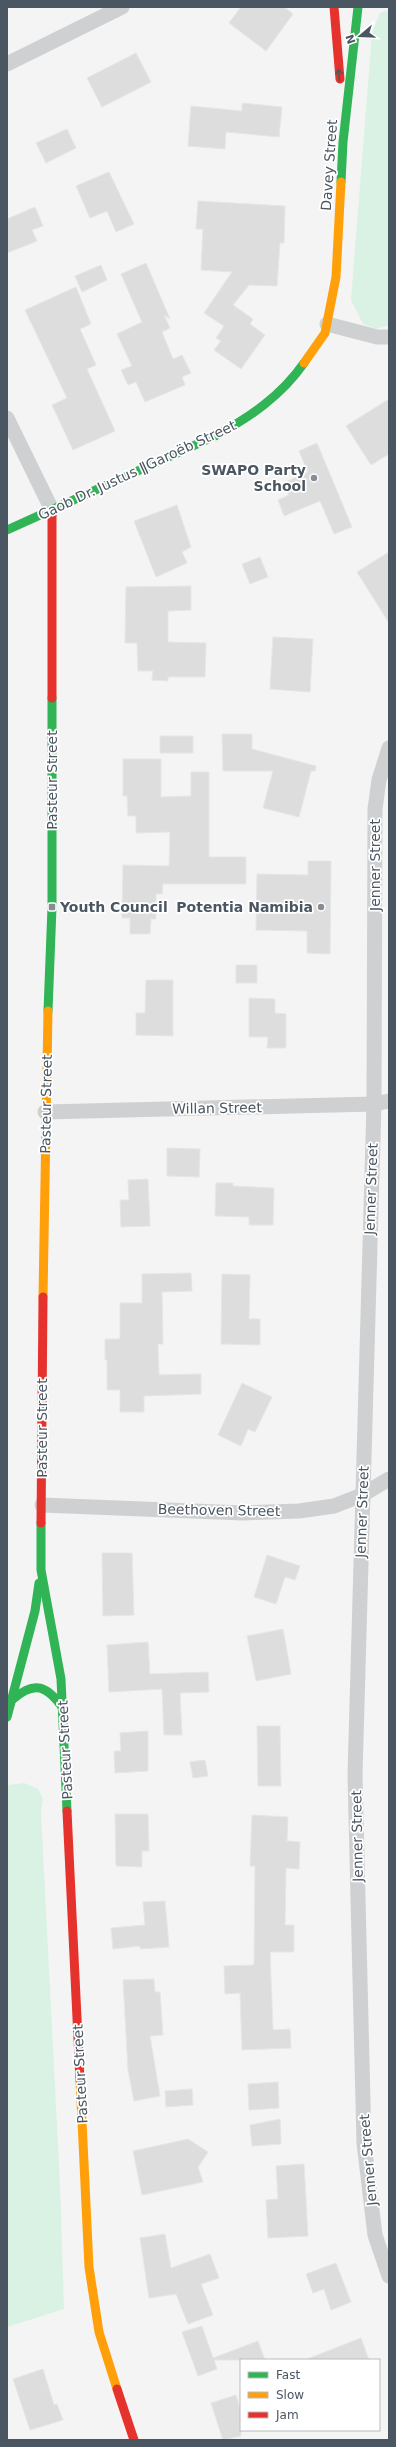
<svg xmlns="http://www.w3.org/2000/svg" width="396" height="2447" font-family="'DejaVu Sans',sans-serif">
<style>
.green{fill:#d9f2e3}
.building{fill:#ddddde;stroke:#e5e6e7}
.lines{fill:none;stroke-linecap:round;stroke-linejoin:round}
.street{stroke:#ced0d2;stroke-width:15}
.fast{stroke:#30b455;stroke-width:9}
.slow{stroke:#ff9f0a;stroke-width:9}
.jam{stroke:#e5322d;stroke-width:9}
.oneway{stroke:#495b60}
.poi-dot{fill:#868d94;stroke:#fff;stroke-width:1.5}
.labels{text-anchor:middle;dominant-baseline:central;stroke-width:3.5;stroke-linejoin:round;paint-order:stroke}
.street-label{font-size:14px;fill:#4a5661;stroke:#fff}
.poi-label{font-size:14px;font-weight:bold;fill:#4a5661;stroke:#fff;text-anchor:end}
</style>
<rect width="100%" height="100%" fill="#f4f4f4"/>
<g class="green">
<polygon points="389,10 389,325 376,329 363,324 351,300 372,33 380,13"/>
<polygon points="24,1783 38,1789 43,1799 41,1813 60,2185 64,2309 7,2327 7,1785"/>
</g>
<g class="building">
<polygon points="241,7 284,7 293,14 266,51 229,23"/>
<polygon points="136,53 151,82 102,107 87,78"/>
<polygon points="242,103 282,107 279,137 226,132 225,149 188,146 191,106 242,111"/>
<polygon points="67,129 76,148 46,163 36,143"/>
<polygon points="109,172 134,224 116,232 107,211 90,218 76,186"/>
<polygon points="198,201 285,206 284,243 280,243 277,286 249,285 233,305 253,319 250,324 265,335 241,369 214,350 221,341 216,338 224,326 204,313 232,272 201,270 203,229 196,229"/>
<polygon points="35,207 43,226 32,230 37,241 7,253 7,219"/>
<polygon points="146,263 170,319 164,315 170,328 162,332 173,359 182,355 191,373 182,377 185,385 145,402 136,382 128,385 121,370 132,366 117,334 142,322 121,274"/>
<polygon points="101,265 107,280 82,292 75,276"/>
<polygon points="76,287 91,324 80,329 96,365 87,369 115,431 73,450 52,405 67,398 25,310"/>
<polygon points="389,399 389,454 371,465 346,426"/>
<polygon points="317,443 352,527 334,534 320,501 284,516 278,500 289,495 283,483 308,472 299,451"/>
<polygon points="177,505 191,547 182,552 187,563 156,577 134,521"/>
<polygon points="389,552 389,623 357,572"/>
<polygon points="260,557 268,577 250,584 242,564"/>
<polygon points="191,586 191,610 168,611 168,642 206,643 205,677 168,677 168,681 152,680 153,671 138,671 137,643 125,643 126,587"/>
<polygon points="273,637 313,639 310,692 270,689"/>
<polygon points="222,734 252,734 252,749 316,766 315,771 311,771 299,817 263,808 273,771 223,771"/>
<rect x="160" y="736" width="33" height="17"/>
<polygon points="123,759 161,759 161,797 191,796 191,772 209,772 209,857 246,857 246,884 163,884 162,894 156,894 156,919 151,919 150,934 130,934 130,918 122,918 123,865 169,866 170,832 136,833 136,816 128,816 127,796 123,796"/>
<polygon points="308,861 331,861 330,954 307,953 307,931 256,930 257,874 308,875"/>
<rect x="236" y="965" width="21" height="18"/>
<polygon points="146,980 173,980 173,1036 136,1035 136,1013 145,1013"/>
<polygon points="249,998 275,999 275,1013 286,1014 286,1048 267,1048 268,1037 249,1037"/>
<polygon points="167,1148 200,1149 199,1177 167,1176"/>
<polygon points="148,1179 150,1226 121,1227 120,1200 129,1200 128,1180"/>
<polygon points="216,1183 233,1183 233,1186 274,1188 273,1225 249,1225 249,1217 215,1216"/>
<polygon points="191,1273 192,1291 162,1292 163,1344 158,1344 159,1375 201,1374 201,1394 144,1396 144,1412 120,1412 120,1390 107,1390 107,1360 105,1360 105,1339 120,1339 120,1303 142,1303 142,1274"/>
<polygon points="222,1274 250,1275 249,1319 260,1319 260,1345 221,1344"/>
<polygon points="242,1383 272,1397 255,1432 248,1429 241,1446 218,1435"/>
<polygon points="102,1553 132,1553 134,1615 103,1616"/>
<polygon points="267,1555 300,1566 295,1580 285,1577 276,1604 254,1597"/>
<polygon points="283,1629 291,1674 256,1681 247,1636"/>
<polygon points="148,1642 150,1674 208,1672 209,1692 180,1693 182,1735 164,1735 162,1689 109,1692 107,1645"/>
<polygon points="257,1726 280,1726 281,1786 258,1786"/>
<polygon points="148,1731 148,1771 115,1773 114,1751 121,1751 120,1733"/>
<polygon points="205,1760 208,1776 193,1778 190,1762"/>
<polygon points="115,1814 148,1814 149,1851 142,1851 142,1867 116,1866"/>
<polygon points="252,1815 288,1817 287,1841 300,1842 299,1869 286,1868 285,1925 294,1925 294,1952 270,1952 273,2030 290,2029 291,2048 242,2050 240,1993 225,1994 224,1966 254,1965 255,1866 250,1866"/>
<polygon points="165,1901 169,1947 140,1949 140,1946 113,1949 111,1928 145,1925 143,1902"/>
<polygon points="154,1979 155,1992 160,1992 163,2035 150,2036 160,2096 134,2101 128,2070 123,1980"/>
<polygon points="278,2082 279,2108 249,2110 248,2084"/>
<polygon points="192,2089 193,2105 166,2107 165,2091"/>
<polygon points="280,2119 281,2144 252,2146 250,2125"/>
<polygon points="188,2139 208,2152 198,2167 203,2182 142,2195 133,2151"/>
<polygon points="304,2164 308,2236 268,2238 266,2200 278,2199 276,2166"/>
<polygon points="165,2234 171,2268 210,2254 219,2278 201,2284 213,2315 188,2324 176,2294 149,2298 140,2238"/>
<polygon points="336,2263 351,2302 331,2310 324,2289 313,2293 306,2274"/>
<polygon points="202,2326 213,2358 258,2341 265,2360 214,2360 217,2369 198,2376 182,2332"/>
<polygon points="361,2338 369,2360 308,2360 307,2359"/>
<polygon points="43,2369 54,2405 57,2404 63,2420 30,2430 13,2379"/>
<polygon points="236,2395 241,2412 241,2436 223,2440 211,2403"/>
</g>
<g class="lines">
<g class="street">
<polyline points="7,64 122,7"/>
<polyline points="327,324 377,337 389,337"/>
<polyline points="7,418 52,510"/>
<polyline points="389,748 379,780 375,809 374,1104 355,1775 364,2143 375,2235 389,2276"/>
<polyline points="45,1112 374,1104 389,1101"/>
<polyline points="42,1505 243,1513 299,1511 334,1506 362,1495 389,1479"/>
</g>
<g class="fast">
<polyline points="341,182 343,142 358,7"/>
<path d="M7,530L215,436C250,417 281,396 304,363"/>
<polyline points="48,1011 52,907 52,698"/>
<polyline points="41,1523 41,1570 61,1679 67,1811"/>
<path d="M13,1699C35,1680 47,1686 63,1708"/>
<polyline points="7,1717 35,1611 39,1583"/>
</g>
<g class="slow">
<polyline points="304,363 325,333 336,277 341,182"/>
<polyline points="43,1297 48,1011"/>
<polyline points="80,2080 89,2267 99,2332 117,2389"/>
</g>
<g class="jam">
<polyline points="334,7 340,79"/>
<polyline points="52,510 52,698"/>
<polyline points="41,1523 43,1297"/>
<polyline points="67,1811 80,2080"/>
<polyline points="117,2389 134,2440"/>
</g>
</g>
<defs><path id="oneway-shaft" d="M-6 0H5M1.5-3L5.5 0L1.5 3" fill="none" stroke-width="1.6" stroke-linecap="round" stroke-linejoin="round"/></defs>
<use class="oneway" href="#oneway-shaft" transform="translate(339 75) rotate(-93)"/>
<g class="poi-dot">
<circle cx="314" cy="478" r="4"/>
<rect x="48" y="903" width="8" height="8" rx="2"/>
<circle cx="321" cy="907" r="4"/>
</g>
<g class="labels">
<g class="street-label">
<text transform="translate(329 165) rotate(-86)">Davey Street</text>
<text transform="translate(137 470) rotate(-25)">Gaob Dr. Justus ǁGaroëb Street</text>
<text transform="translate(52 780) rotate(-90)">Pasteur Street</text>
<text transform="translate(375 865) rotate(-90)">Jenner Street</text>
<text transform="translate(46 1104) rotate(-89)">Pasteur Street</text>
<text transform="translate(217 1108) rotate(-1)">Willan Street</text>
<text transform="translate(371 1189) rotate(-88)">Jenner Street</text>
<text transform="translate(42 1428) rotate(-90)">Pasteur Street</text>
<text transform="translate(219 1510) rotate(1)">Beethoven Street</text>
<text transform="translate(362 1512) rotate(-88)">Jenner Street</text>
<text transform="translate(65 1750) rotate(-93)">Pasteur Street</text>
<text transform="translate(357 1836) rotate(-91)">Jenner Street</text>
<text transform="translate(80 2074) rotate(-93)">Pasteur Street</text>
<text transform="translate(368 2160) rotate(-95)">Jenner Street</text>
</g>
<g class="poi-label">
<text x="306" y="470">SWAPO Party<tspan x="306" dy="16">School</tspan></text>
<text x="60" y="907" text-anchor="start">Youth Council</text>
<text x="313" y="907">Potentia Namibia</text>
</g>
</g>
<rect width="396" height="2447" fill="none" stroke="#4a5661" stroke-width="16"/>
<rect x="240" y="2359" width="140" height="72" fill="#ffffff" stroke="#b7bbc0"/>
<rect x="248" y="2372" width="20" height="6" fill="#30b455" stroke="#b7bbc0"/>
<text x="276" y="2379" font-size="12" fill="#4a5661">Fast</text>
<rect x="248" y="2392" width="20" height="6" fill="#ff9f0a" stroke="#b7bbc0"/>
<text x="276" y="2399" font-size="12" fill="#4a5661">Slow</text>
<rect x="248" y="2412" width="20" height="6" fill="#e5322d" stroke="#b7bbc0"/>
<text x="276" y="2419" font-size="12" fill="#4a5661">Jam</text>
<g transform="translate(360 36) rotate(251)" stroke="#ffffff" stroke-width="3" paint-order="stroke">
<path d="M0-3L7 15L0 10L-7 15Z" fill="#4a5661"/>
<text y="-6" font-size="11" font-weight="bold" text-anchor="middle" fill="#4a5661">N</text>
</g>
</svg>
